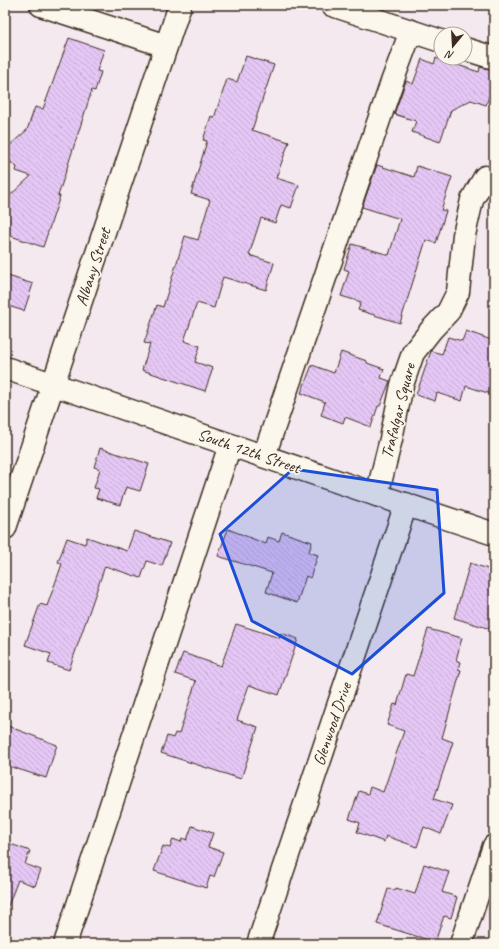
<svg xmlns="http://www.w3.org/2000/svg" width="499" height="949" font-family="Caveat,sans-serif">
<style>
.building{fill:url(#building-back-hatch);stroke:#3b2a1e}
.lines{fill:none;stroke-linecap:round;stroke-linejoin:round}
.minor-casing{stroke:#3b2a1e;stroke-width:25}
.minor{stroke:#fbf7ec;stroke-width:22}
.marked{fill:#1d4ed8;fill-opacity:0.2;stroke:#1d4ed8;stroke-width:3;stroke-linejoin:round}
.labels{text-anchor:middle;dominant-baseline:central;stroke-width:3.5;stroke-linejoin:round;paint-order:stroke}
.street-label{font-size:17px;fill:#3b2a1e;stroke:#fbf7ec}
</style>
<defs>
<pattern id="building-back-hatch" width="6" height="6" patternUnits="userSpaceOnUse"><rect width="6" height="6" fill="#e5c7f5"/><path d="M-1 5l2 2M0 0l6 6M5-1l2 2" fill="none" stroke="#c5abd2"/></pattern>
</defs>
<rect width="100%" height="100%" fill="#f4e9ef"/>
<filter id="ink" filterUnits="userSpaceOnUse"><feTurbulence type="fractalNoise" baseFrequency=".025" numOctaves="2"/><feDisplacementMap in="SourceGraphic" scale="8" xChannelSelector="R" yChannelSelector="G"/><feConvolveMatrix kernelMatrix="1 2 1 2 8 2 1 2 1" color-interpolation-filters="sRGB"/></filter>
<g filter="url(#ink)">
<g class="building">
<polygon points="69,38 104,50 97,71 101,72 95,91 92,90 58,196 60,196 43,247 5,234 5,200 31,176 16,171 17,167 11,163 8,154 10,145 27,130 35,107 43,109"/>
<polygon points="246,56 274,65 252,130 289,142 276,178 299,185 291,208 281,205 275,223 261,218 249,255 274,263 266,290 223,277 214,308 197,303 184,341 200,346 195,362 213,368 205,391 142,370 150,344 144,343 157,305 163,307 185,236 198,240 210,200 191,194 207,141 203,140 211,116 214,118 227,79 237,82"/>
<polygon points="436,58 479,72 480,67 494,70 494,82 486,105 471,100 451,110 440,142 412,132 416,121 394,114 406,81 413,84 422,59 434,64"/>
<polygon points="377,165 414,177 417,166 452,177 441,210 446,211 436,243 426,240 400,323 358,310 361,302 341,296 349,271 344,269 352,244 389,255 400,219 362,207"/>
<polygon points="5,275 33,284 24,311 5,305"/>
<polygon points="466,331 494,341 494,395 466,386 462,401 437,393 435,401 416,395 431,351 442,354 448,337 462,341"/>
<polygon points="341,352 367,361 367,363 384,369 381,378 390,381 380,406 378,406 371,427 345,417 343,423 321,415 325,402 301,393 312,365 334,373"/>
<polygon points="100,448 149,464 140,491 126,487 120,505 96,498 99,489 94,488 100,469 94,467"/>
<polygon points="228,529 266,544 268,537 279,541 282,532 312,542 309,552 318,555 310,578 306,576 297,603 266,592 272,573 218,556"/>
<polygon points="134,531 170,543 162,566 147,561 141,578 105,566 69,670 48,663 51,654 25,645 40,604 47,606 62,564 58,562 67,538 85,544 87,537 127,551"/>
<polygon points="470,563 494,571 494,630 454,618"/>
<polygon points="236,624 280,638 281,633 298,639 279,695 249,685 237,720 258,727 241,779 161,753 167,736 173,738 175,733 179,734 196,681 175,674 183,653 221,666"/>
<polygon points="428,629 462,638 456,660 460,662 458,669 461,670 442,738 453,742 434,799 452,805 441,834 424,827 417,847 386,836 384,842 357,832 360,823 349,819 359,791 368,794 370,787 383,792 404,731 387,725 394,704 397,705 406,674 413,676"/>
<polygon points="5,725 57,745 46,778 5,765"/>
<polygon points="192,826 213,833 208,847 223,852 214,877 210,876 206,888 154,871 163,846 170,848 173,839 181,842 182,838 187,840"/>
<polygon points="5,842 30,851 25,864 41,870 35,886 18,880 6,911 5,911"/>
<polygon points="424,864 449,872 442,892 457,897 451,918 444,916 435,942 377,924 388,889 395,890 396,888 415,894"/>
</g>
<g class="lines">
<defs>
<g id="minor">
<polyline points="41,5 166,46"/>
<polyline points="332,5 441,41"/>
<polyline points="465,49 494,58"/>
<polyline points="5,368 377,495 494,534"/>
<polyline points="264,456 392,82 411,31"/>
<polyline points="377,495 391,439 402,385 413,353 431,330 448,312 458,292 464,235 472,200 485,177"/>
<polyline points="5,528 180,5"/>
<polyline points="65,944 230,445"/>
<polyline points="258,944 406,504"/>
<polyline points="461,944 494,846"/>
</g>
</defs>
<use href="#minor" class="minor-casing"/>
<use href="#minor" class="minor"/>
</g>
</g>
<path class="marked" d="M293,469L437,490L444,593L352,674L252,621L220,534Z"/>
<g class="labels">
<g class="street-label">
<text transform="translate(93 267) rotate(-72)">Albany Street</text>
<text transform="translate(398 411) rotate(-76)">Trafalgar Square</text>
<text transform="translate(249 451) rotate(19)">South 12th Street</text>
<text transform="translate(332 724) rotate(-71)">Glenwood Drive</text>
</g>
</g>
<rect width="499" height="949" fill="none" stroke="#fbf7ec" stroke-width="20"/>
<rect x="10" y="10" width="479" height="929" fill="none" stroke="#3b2a1e" stroke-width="1.5" filter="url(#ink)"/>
<g transform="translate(453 46) rotate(198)"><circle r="19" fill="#fbf7ec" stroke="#aea59a"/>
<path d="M0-3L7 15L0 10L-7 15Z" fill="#3b2a1e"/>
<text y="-6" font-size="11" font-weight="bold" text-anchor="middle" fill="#3b2a1e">N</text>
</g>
</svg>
